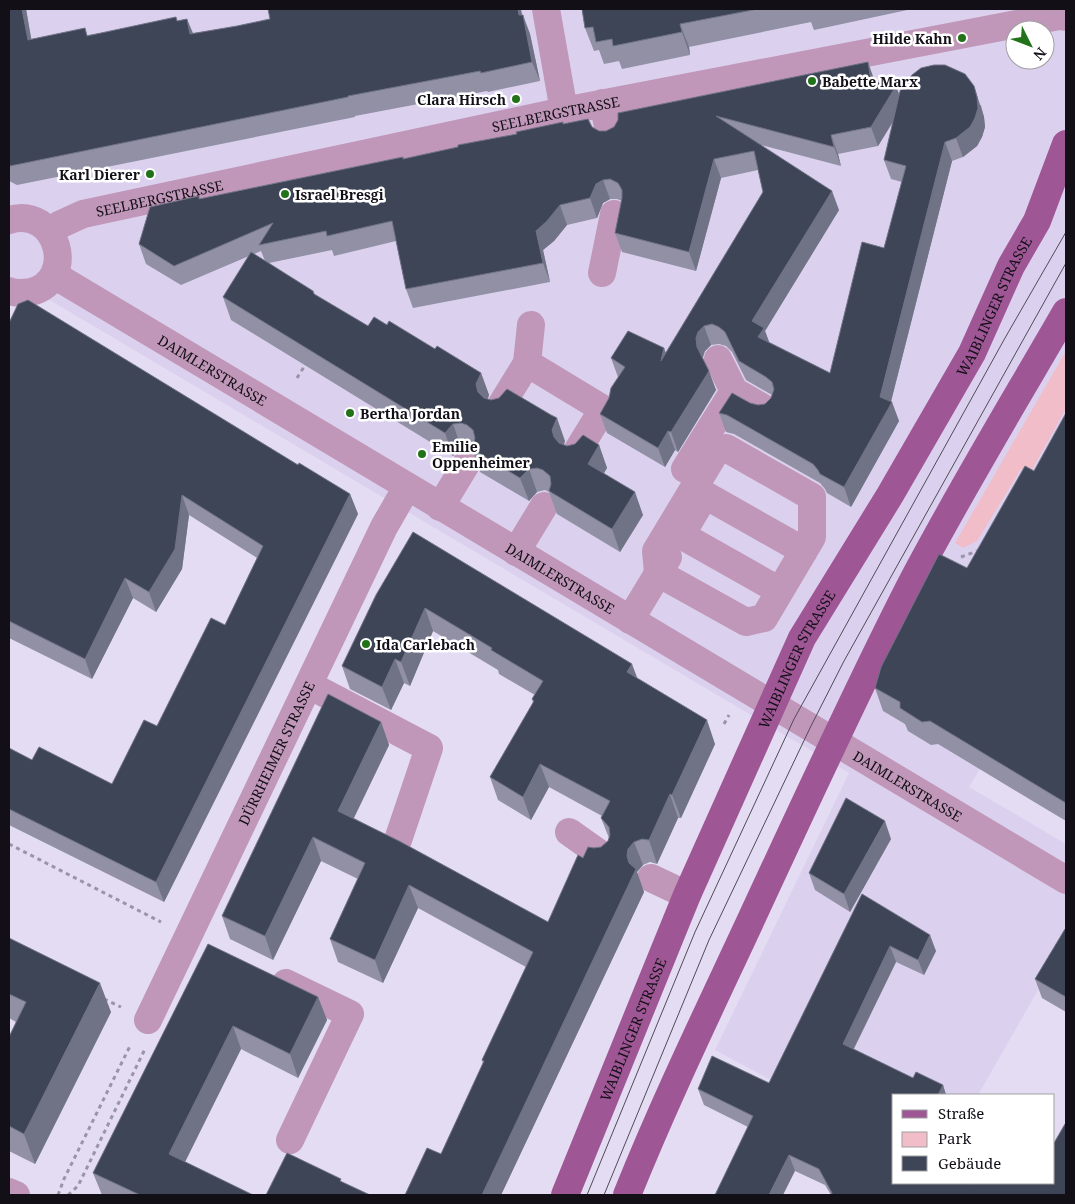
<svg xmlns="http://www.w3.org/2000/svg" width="1075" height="1204" font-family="'Noto Serif',serif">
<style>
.built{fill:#dbd1ef;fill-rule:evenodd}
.green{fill:#f0bdc8}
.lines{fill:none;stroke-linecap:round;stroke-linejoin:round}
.path{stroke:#9a94a6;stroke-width:3;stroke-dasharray:4 4;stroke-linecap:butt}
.minor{stroke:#c097b8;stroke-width:28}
.major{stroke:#9f5694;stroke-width:28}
.tram{stroke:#4f4b57;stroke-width:1}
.wall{fill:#9190a5;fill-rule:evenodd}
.shaded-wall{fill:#707286}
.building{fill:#3e4557;stroke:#707286}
.poi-dot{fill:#217219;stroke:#fff;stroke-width:2}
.labels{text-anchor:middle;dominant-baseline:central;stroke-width:5;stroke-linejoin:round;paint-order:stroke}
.poi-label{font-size:14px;font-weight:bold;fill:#120f17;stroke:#fff;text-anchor:start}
.street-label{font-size:14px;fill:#120f17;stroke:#fff}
</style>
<rect width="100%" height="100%" fill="#e4dcf3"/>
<path class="built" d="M9,9H1066V628L969,787L1066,844V941L978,1095H894V1146L715,1050L849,773L9,276ZM1015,30H1045V60H1015Z"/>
<polygon class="green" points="1066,351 1066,409 1030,473 1021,469 977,541 963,548 955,543"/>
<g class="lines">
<g class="path">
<polyline points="297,378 307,362"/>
<polyline points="961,557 980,550"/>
<polyline points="724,724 729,715"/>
<polyline points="9,844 161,922"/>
<polyline points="104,999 121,1007"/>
<polyline points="58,1195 64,1179 131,1044"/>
<polyline points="68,1195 78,1186 145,1049"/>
</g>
<g class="minor">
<polyline points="546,9 564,111"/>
<polyline points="603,103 610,135"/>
<path d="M9,220C58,205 78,280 31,292C24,293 16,294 9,291"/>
<path id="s1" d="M50,232L59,225L83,214L564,111L1059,16L1066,17"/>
<polyline points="602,273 614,214"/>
<path id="s2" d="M54,275L1066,880"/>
<polyline points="531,325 527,363 603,409 576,453"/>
<polyline points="734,391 765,409"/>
<polyline points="500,407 527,363"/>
<polyline points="685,469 734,391 718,359"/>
<polyline points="440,507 468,461"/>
<polyline points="516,552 544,506"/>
<polyline points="780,591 764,618 746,622 658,573 656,551 715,453 726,448 812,497 812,537 780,591 681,535 705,495 804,551"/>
<polyline points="630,620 668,557"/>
<polyline points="309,685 429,748 398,840"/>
<polyline points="569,832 603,856"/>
<polyline points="651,878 687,895"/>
<polyline points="286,983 350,1014 290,1140"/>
<path id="s3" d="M148,1020L384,527L407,487"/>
<polyline points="9,1192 16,1195"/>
</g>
<g class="major">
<path id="s4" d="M565,1195L687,895L802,638L890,495L972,353L1011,266L1037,221L1066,144"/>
<path d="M627,1195C664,1103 707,1014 749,924C801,812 853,698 909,588C958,494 1013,404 1066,312"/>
</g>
<g class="tram">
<polyline points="587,1195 695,932 794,719 1005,338 1066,232"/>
<polyline points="604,1195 709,940 810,728 844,661 1066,263"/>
</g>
</g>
<g class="wall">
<polygon points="9,9 26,9 31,39 88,35 177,21 193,33 522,15 530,34 540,81 488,92 487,91 355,116 355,117 17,185 9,181"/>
<polygon points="582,9 912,9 814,30 811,22 689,47 690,55 622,69 619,61 604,64 599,50 594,51 585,28"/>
<path d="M875,82L896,86L899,94L981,105L984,117L985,127L982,137L977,146L963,157L952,161L891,402L899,421L851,507L827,493L825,489L820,483L734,434L726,432L719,413L750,403L758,405L765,404L771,398L772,395L746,380L732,352L726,346L719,344L711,345L705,351L703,358L716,390L678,452L675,450L665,467L607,433L600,414L609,398L618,377L611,358L666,352L763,192L758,170L721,178L696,271L622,252L615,233L622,201L617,199H610L603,203L597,218L567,225L554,241L543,250L550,282L413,308L406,289L396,241L334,256L332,250L269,263L314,294L368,326L387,325L481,373L489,395L488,399L565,441L564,445L567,446L599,445L607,468L604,473L643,515L620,552L557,514L549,492L545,490L537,492L529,501L480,472L472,449V446L469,445L461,447L453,456L231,320L223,297L249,256L181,285L146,264L139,244L200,199L403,159L563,124L592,127L599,131H606ZM893,122L884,160L891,179L902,182L884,248L830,373L769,342L765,331L839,210L761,145L841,166L838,154L878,146ZM261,251L265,261L254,254Z"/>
<polygon points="9,323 298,465 350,494 358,514 164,902 9,825 9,748 32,760 112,784 157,726 225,625 257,558 189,515 182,569 156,612 133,598 92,679 9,638"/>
<polygon points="1066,413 1066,821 938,744 931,745 908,731 905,724 883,711 875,688 967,568 1034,471"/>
<polygon points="413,532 637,679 715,744 681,818 678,818 657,864 650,862 643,865 637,872 644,892 501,1195 405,1195 441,1154 483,1063 482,1060 526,967 418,908 383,983 338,962 330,939 358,879 321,861 273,960 230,939 222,916 381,722 389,745 354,818 548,922 583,858 594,848 601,847 608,841 609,838 601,818 602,816 549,787 531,820 498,800 490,777 533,703 532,699 535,695 499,674 498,670 433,631 410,686 404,683 391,710 350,689 342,666"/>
<polygon points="891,839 850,912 815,890 809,873"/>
<polygon points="862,894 936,951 924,975 896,962 854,1049 913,1078 943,1085 946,1095 894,1095 894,1183 971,1184 1066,1195 831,1195 825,1185 795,1171 748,1127 704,1105 698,1089 769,1083"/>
<polygon points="1066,929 1066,1012 1042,998 1035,979"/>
<polygon points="9,938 111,1012 35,1164 9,1151 9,1037 16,1022 9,1018"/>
<polygon points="208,944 318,997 327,1020 298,1078 241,1049 185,1162 253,1195 102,1195 93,1173"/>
</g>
<g class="shaded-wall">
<polygon points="22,9 26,9 35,60 28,40"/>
<polygon points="518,9 521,9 526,35 519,15"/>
<polygon points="523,15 530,34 540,81 532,62"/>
<polygon points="187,19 195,38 190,34"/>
<polygon points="680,24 689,47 690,55 682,32"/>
<polygon points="868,62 875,82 871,81"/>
<polygon points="896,86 903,105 878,146 871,127"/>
<polygon points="974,86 984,117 985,127 982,137 977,146 963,157 956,138"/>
<polygon points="831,135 838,154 841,166 834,147"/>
<polygon points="945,142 952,161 890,405 892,402 899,421 851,507 844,487 880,397"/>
<polygon points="714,159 721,178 696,271 689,252"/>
<polygon points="603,180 610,199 603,203 597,218 590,198 596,184"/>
<polygon points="832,191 839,210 765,331 771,347 759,340 752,321"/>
<polygon points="560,205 567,225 554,241 543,250 550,282 543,263 536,231"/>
<polygon points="704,326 711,345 705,351 702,358 697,347 696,338 698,332"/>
<polygon points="664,348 671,367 661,361"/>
<polygon points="709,371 716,390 678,452 671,432"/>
<polygon points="481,373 489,395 484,407 478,392 476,384"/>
<polygon points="557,418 565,441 560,453 554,437 552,430"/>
<polygon points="453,424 461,447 453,456 445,433"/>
<polygon points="668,431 675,450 665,467 658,448"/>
<polygon points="599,445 607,468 596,486 588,464"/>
<polygon points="529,469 537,492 529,501 520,478"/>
<polygon points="635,492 643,515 620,552 612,529"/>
<polygon points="350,494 358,514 164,902 156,882"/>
<polygon points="182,495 189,515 182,569 156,612 149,592"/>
<polygon points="125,578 133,598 92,679 85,659"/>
<polygon points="425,608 433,631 410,686 401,662"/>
<polygon points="395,659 404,683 391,710 382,687"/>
<polygon points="632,664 641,688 627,672"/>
<polygon points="707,720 715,744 681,818 672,795"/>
<polygon points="381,722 389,745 346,834 338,811"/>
<polygon points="540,764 549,787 531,820 523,797"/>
<polygon points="670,794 678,818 657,864 649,840"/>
<polygon points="885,821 891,839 850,912 844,894"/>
<polygon points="313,837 321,861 273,960 265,936"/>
<polygon points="634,842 643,865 637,872 644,892 501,1195 482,1195 627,856 628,849"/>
<polygon points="409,885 418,908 383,983 375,960"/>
<polygon points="930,935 936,951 924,975 918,960"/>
<polygon points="890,946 896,962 848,1060 843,1044"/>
<polygon points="100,983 111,1012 35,1164 24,1134"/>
<polygon points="318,997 327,1020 298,1078 290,1054"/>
<polygon points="233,1026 241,1049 177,1178 169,1154"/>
<polygon points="943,1085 946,1095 938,1095"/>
<polygon points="789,1155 795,1171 783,1195 769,1195"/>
</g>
<g class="building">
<polygon points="9,9 22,9 28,40 85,28 87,36 176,17 177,21 187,19 190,34 237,26 270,19 268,9 518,9 519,15 523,15 532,62 481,73 480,71 348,96 348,97 10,166 9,165"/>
<polygon points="582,9 758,9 680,24 682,32 613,46 612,39 596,42 593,27 585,28"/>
<polygon points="868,62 871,81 896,86 871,127 831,135 834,147 716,116 832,191 752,321 764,328 758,337 830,373 862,242 884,248 906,166 884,160 901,87 912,75 921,68 934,65 945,65 965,74 974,86 977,97 978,108 975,118 970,127 956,138 945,142 880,397 892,402 844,487 820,474 818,470 813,464 727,415 719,413 732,393 750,403 758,405 765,404 771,398 774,389 772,382 766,377 739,361 725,332 719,327 712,324 704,326 698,332 696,338 697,347 709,371 671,432 668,431 658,448 600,414 609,398 611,388 625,367 611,358 628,331 664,348 661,361 763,192 754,151 714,159 689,252 615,233 622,198 622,190 618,183 610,179 603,180 596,184 590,198 560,205 547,221 536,231 543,263 406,289 392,221 327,236 326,231 259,245 273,223 174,266 139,244 150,207 199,196 199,199 403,157 403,159 458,147 458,145 517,134 516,132 563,122 563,124 588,119 592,127 599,131 606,131 614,127 618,120 618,113"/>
<polygon points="251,252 313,291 314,294 368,326 374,317 387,325 389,321 435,349 437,346 481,373 476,384 478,392 484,398 491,400 499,398 507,389 551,415 557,418 552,430 554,437 559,443 567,446 575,444 583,435 599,445 588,464 635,492 612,529 549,491 551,484 550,476 543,470 537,468 529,469 520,478 472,449 475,438 473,430 467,425 461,423 453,424 445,433 223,297"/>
<polygon points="28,300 298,465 299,463 350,494 156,882 9,809 9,748 32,760 39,747 112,784 144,720 157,726 211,618 225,625 263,546 182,495 175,549 149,592 125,578 85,659 9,621 9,323 18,304"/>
<polygon points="1066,413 1066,803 930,721 922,722 900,708 900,702 875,688 881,667 939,554 967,568 1025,466 1034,471"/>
<polygon points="413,532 632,664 627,672 707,720 672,795 670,794 649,840 642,839 634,842 628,849 627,856 629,863 636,869 482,1195 405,1195 427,1148 441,1154 484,1061 482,1060 533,952 409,885 375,960 330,939 365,863 313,837 265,936 222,916 328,694 381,722 338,811 399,841 548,922 578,855 583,858 588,847 594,848 601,847 608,841 610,835 609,827 601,818 610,801 540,764 523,797 490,777 534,701 532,699 543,681 491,650 492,648 425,608 401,662 395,659 382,687 342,666 376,595"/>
<polygon points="846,798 885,821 844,894 809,873"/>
<polygon points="862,894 930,935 918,960 890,946 843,1044 913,1078 916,1072 943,1085 938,1095 894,1095 894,1183 969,1183 971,1184 971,1183 1054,1183 1054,1143 1065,1124 1066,1125 1066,1195 831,1195 832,1193 819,1169 789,1155 769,1195 715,1195 753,1116 698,1089 712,1056 769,1083"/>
<polygon points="1065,929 1066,929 1066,997 1035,979"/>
<polygon points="9,938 100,983 24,1134 9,1126 9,1037 26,1002 9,994"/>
<polygon points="208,944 318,997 290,1054 233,1026 169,1154 253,1195 140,1195 93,1173"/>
<polygon points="287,1153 341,1179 340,1181 370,1195 266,1195"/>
</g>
<g class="poi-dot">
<circle cx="962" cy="38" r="5"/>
<circle cx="812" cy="81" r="5"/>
<circle cx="516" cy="99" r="5"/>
<circle cx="150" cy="174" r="5"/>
<circle cx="285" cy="194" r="5"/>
<circle cx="350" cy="413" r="5"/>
<circle cx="422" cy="454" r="5"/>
<circle cx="366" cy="644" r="5"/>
</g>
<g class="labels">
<g class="poi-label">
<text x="952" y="38" text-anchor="end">Hilde Kahn</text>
<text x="822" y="81">Babette Marx</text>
<text x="506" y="99" text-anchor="end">Clara Hirsch</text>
<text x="140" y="174" text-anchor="end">Karl Dierer</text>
<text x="295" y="194">Israel Bresgi</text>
<text x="360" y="413">Bertha Jordan</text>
<text x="432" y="446">Emilie<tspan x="432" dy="16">Oppenheimer</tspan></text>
<text x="376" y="644">Ida Carlebach</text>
</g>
<g class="street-label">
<text stroke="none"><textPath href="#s1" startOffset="521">SEELBERGSTRASSE</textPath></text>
<text stroke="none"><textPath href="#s1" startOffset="116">SEELBERGSTRASSE</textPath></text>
<text stroke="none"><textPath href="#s4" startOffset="989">WAIBLINGER STRASSE</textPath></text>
<text stroke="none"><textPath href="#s2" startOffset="185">DAIMLERSTRASSE</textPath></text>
<text stroke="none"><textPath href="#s2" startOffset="590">DAIMLERSTRASSE</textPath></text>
<text stroke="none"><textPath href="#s4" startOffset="584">WAIBLINGER STRASSE</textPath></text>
<text stroke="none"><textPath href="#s3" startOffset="296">DÜRRHEIMER STRASSE</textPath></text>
<text stroke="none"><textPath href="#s2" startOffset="995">DAIMLERSTRASSE</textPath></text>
<text stroke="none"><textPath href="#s4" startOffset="179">WAIBLINGER STRASSE</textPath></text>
</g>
</g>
<rect width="1075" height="1204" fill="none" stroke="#120f17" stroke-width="20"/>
<rect x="892" y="1094" width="162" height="90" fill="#ffffff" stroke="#a09fa2"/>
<rect x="902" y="1110" width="25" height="8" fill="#9f5694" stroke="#a09fa2"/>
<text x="938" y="1119" font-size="15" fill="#120f17">Straße</text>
<rect x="902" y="1132" width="25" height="15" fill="#f0bdc8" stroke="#a09fa2"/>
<text x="938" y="1144" font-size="15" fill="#120f17">Park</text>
<rect x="902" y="1156" width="25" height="15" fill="#3e4557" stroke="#a09fa2"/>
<text x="938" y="1169" font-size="15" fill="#120f17">Gebäude</text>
<g transform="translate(1030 45) rotate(132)"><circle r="24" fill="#ffffff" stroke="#a09fa2"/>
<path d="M0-4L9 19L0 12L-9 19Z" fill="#217219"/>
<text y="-8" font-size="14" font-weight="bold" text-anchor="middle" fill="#120f17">N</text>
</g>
</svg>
